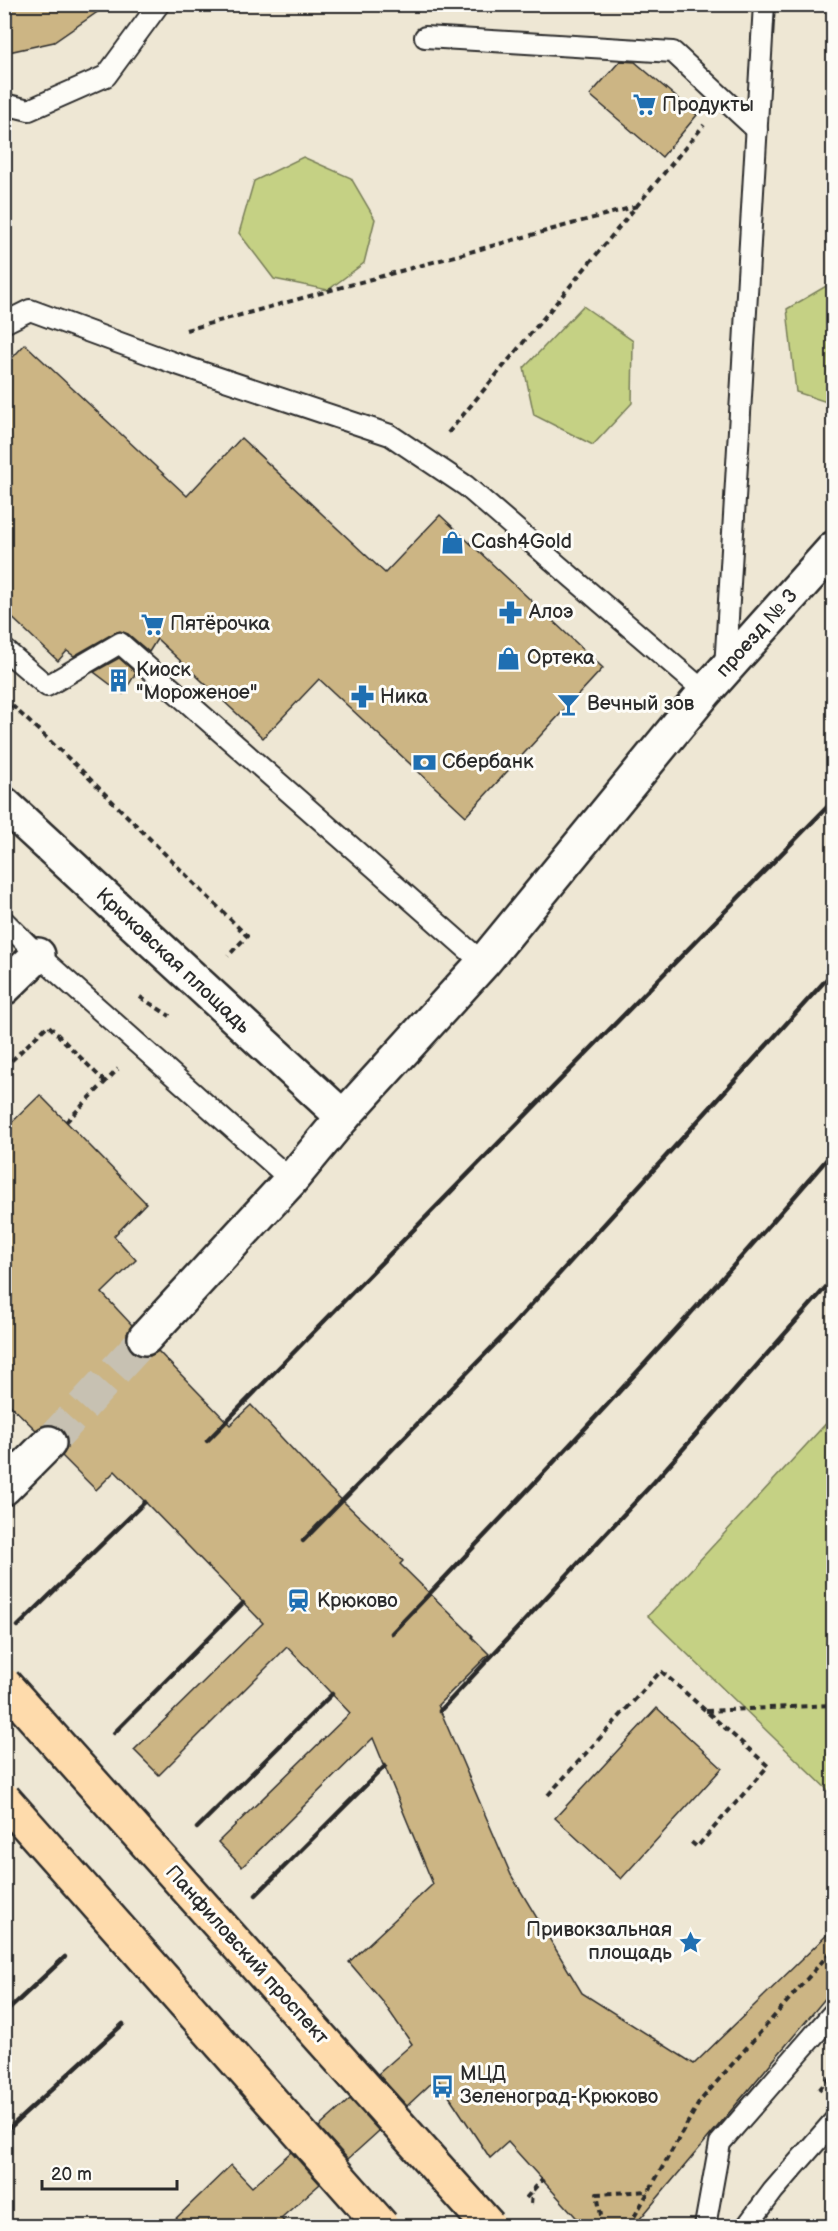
<svg xmlns="http://www.w3.org/2000/svg" width="838" height="2231" font-family="'Balsamiq Sans',sans-serif">
<style>
.green{fill:#c5d184;stroke:#787e58;stroke-width:1.5}
.building{fill:#ccb584;stroke:#2b2b2b;stroke-width:1.5}
.lines{fill:none;stroke-linecap:round;stroke-linejoin:round}
.street-tunnel{stroke:#c7c1b2;stroke-width:33;stroke-dasharray:33 16;stroke-linecap:butt}
.lane-casing{stroke:#2b2b2b;stroke-width:24}
.street-casing{stroke:#2b2b2b;stroke-width:38}
.path{stroke:#2b2b2b;stroke-width:4;stroke-dasharray:6 4.5;stroke-linecap:butt}
.lane{stroke:#fdfcf7;stroke-width:20}
.street{stroke:#fdfcf7;stroke-width:33}
.rail{stroke:#2b2b2b;stroke-width:4.5}
.primary-bridge-casing{stroke:#2b2b2b;stroke-width:38;stroke-linecap:butt}
.primary-bridge{stroke:#fedbac;stroke-width:33}
.labels{text-anchor:middle;dominant-baseline:central;stroke-width:6;stroke-linejoin:round;paint-order:stroke}
.poi-label{font-size:20px;fill:#2b2b2b;stroke:#fdfcf7;text-anchor:start}
.street-label{font-size:20px;fill:#2b2b2b;stroke:#fdfcf7}
</style>
<rect width="100%" height="100%" fill="#eee7d4"/>
<filter id="ink" filterUnits="userSpaceOnUse"><feTurbulence type="fractalNoise" baseFrequency=".0167" numOctaves="2"/><feDisplacementMap in="SourceGraphic" scale="12" xChannelSelector="R" yChannelSelector="G"/><feConvolveMatrix kernelMatrix="1 2 1 2 8 2 1 2 1" color-interpolation-filters="sRGB"/></filter>
<g filter="url(#ink)">
<g class="green">
<polygon points="303,157 351,178 375,219 364,263 328,290 274,279 239,233 254,181"/>
<polygon points="833,282 833,404 796,392 787,309"/>
<polygon points="583,306 633,341 632,403 593,445 534,415 524,368"/>
<polygon points="833,1416 833,1795 648,1616"/>
</g>
<g class="building">
<polygon points="4,4 109,4 54,42 4,53"/>
<polygon points="620,61 635,62 697,115 662,157 590,95"/>
<polygon points="25,344 187,496 241,438 385,573 440,515 603,668 466,816 319,679 263,738 157,639 149,652 128,634 120,631 114,633 74,656 67,651 58,661 4,610 4,367"/>
<polygon points="119,658 136,673 123,694 94,672"/>
<polygon points="40,1095 146,1203 114,1236 136,1260 102,1293 132,1325 127,1334 127,1343 132,1351 141,1356 150,1356 158,1351 230,1425 251,1405 325,1484 388,1544 403,1561 400,1564 473,1636 472,1637 489,1654 438,1705 511,1875 582,1993 694,2064 834,1928 834,1988 634,2226 584,2226 508,2142 490,2158 437,2078 407,2106 378,2074 412,2044 383,2002 349,1962 433,1884 373,1738 242,1867 218,1842 350,1713 287,1647 159,1775 134,1750 263,1623 115,1471 96,1490 62,1456 67,1448 67,1439 62,1429 53,1425 45,1425 36,1430 4,1399 4,1130"/>
<polygon points="657,1708 722,1768 621,1879 555,1818"/>
<polygon points="350,2099 379,2131 348,2159 319,2127"/>
<polygon points="291,2152 320,2184 281,2218 288,2226 168,2226 231,2165 252,2187"/>
</g>
<g class="lines">
<polyline class="street-tunnel" points="49,1443 145,1338"/>
<defs>
<g id="lane">
<polyline points="425,37 673,52 757,130"/>
<polyline points="4,104 29,110 106,76 159,4"/>
<polyline points="4,323 30,310 174,363 390,435 466,486 705,692"/>
<polyline points="4,649 47,686 120,643 483,963"/>
<polyline points="725,669 764,4"/>
<polyline points="4,921 38,955 291,1180"/>
<polyline points="705,2226 720,2143 834,2012"/>
<polyline points="747,2226 773,2191 834,2121"/>
</g>
<g id="street">
<polyline points="4,804 343,1117"/>
<polyline points="4,988 38,955"/>
<polyline points="145,1338 291,1180 343,1117 483,963 705,692 834,548"/>
<polyline points="4,1488 49,1443"/>
</g>
</defs>
<use href="#lane" class="lane-casing"/>
<use href="#street" class="street-casing"/>
<g class="path">
<polyline points="186,330 637,206"/>
<polyline points="448,433 704,125"/>
<polyline points="4,698 81,770 247,936 228,956"/>
<polyline points="140,997 170,1016"/>
<polyline points="4,1068 48,1025 105,1082"/>
<polyline points="66,1122 118,1069"/>
<polyline points="706,1711 834,1705"/>
<polyline points="548,1795 661,1671 768,1766 697,1847 690,1841"/>
<polyline points="819,2090 834,2073"/>
<polyline points="526,2198 543,2179"/>
<polyline points="531,2204 532,2193"/>
<polyline points="603,2226 597,2194 649,2191"/>
<polyline points="629,2226 700,2101 834,1948"/>
</g>
<use href="#lane" class="lane"/>
<use href="#street" class="street"/>
<g class="rail">
<polyline points="207,1441 834,800"/>
<polyline points="303,1541 501,1338 834,971"/>
<polyline points="18,1626 145,1502"/>
<path d="M392,1633C543,1475 692,1316 834,1151"/>
<polyline points="440,1711 654,1482 834,1278"/>
<polyline points="114,1733 243,1603"/>
<polyline points="197,1828 332,1694"/>
<polyline points="256,1895 385,1766"/>
<polyline points="4,2014 65,1957"/>
<polyline points="4,2133 123,2024"/>
</g>
<defs>
<g id="primary-bridge">
<polyline points="4,1684 489,2226"/>
<polyline points="4,1799 382,2226"/>
</g>
</defs>
<use href="#primary-bridge" class="primary-bridge-casing"/>
<use href="#primary-bridge" class="primary-bridge"/>
</g>
</g>
<defs>
<symbol id="supermarket-bare" viewBox="-9 -9 18 18"><path d="M-6-5.5h2.5l.6 2H6L4.5 2H-2.5L-4.4-4H-6ZM-1.5 3.2a1.3 1.3 0 1 0 .1 0ZM3 3.2a1.3 1.3 0 1 0 .1 0Z" fill="#1f6fb2" stroke="#fdfcf7" stroke-width="2.5" paint-order="stroke"/></symbol>
<symbol id="shop-bare" viewBox="-9 -9 18 18"><path d="M-5-2.5h2.3a2.7 3.5 0 0 1 5.4 0H5L5.5 6h-11ZM-1.5-2.5h3a1.5 2.3 0 0 0-3 0Z" fill="#1f6fb2" stroke="#fdfcf7" stroke-width="2.5" paint-order="stroke"/></symbol>
<symbol id="pharmacy-bare" viewBox="-9 -9 18 18"><path d="M-2-6h4v4h4v4h-4v4h-4v-4h-4v-4h4Z" fill="#1f6fb2" stroke="#fdfcf7" stroke-width="2.5" paint-order="stroke"/></symbol>
<symbol id="building-bare" viewBox="-9 -9 18 18"><path d="M-4-6H4V6H1V3H-1V6H-4ZM-2.5-4.3h1.7v1.8h-1.7ZM.8-4.3h1.7v1.8H.8ZM-2.5-1h1.7V.8h-1.7ZM.8-1h1.7V.8H.8Z" fill="#1f6fb2" stroke="#fdfcf7" stroke-width="2.5" paint-order="stroke"/></symbol>
<symbol id="bar-bare" viewBox="-9 -9 18 18"><path d="M-6-5H6L.8 .8V4.5H3.5V6h-7V4.5H-.8V.8Z" fill="#1f6fb2" stroke="#fdfcf7" stroke-width="2.5" paint-order="stroke"/></symbol>
<symbol id="bank-bare" viewBox="-9 -9 18 18"><path d="M-6-4H6V4H-6ZM0-2.3a2.3 2.3 0 1 0 0 4.6a2.3 2.3 0 1 0 0-4.6Z" fill="#1f6fb2" stroke="#fdfcf7" stroke-width="2.5" paint-order="stroke"/></symbol>
<symbol id="station-bare" viewBox="-9 -9 18 18"><path d="M-3-6H3Q5-6 5-4V2Q5 4 3 4L4.5 6H3L1.5 4h-3L-3 6H-4.5L-3 4Q-5 4-5 2V-4Q-5-6-3-6ZM-3.5-4v3h7v-3ZM-3.5 1v1.5H-2V1ZM2 1v1.5H3.5V1Z" fill="#1f6fb2" stroke="#fdfcf7" stroke-width="2.5" paint-order="stroke"/></symbol>
<symbol id="sight-bare" viewBox="-9 -9 18 18"><path d="M0-6L1.8-2.2L6-1.7L2.9 1.2L3.7 5.4L0 3.3L-3.7 5.4L-2.9 1.2L-6-1.7L-1.8-2.2Z" fill="#1f6fb2" stroke="#fdfcf7" stroke-width="2.5" paint-order="stroke"/></symbol>
<symbol id="bus-bare" viewBox="-9 -9 18 18"><path d="M-5-6H5V4H4V6H2V4H-2V6H-4V4H-5ZM-3.5-4V0h7V-4ZM-3.5 1.2v1.5H-2V1.2ZM2 1.2v1.5H3.5V1.2Z" fill="#1f6fb2" stroke="#fdfcf7" stroke-width="2.5" paint-order="stroke"/></symbol>
</defs>
<g fill-rule="evenodd">
<use href="#supermarket-bare" x="628" y="88" width="33" height="33"/>
<use href="#shop-bare" x="436" y="526" width="33" height="33"/>
<use href="#pharmacy-bare" x="494" y="596" width="33" height="33"/>
<use href="#supermarket-bare" x="136" y="608" width="33" height="33"/>
<use href="#shop-bare" x="492" y="642" width="33" height="33"/>
<use href="#building-bare" x="102" y="664" width="33" height="33"/>
<use href="#pharmacy-bare" x="346" y="680" width="33" height="33"/>
<use href="#bar-bare" x="552" y="688" width="33" height="33"/>
<use href="#bank-bare" x="408" y="746" width="33" height="33"/>
<use href="#station-bare" x="282" y="1584" width="33" height="33"/>
<use href="#sight-bare" x="674" y="1926" width="33" height="33"/>
<use href="#bus-bare" x="426" y="2070" width="33" height="33"/>
</g>
<g class="labels">
<g class="poi-label">
<text x="662" y="105">Продукты</text>
<text x="471" y="542">Cash4Gold</text>
<text x="529" y="612">Алоэ</text>
<text x="170" y="624">Пятёрочка</text>
<text x="527" y="658">Ортека</text>
<text x="136" y="670">Киоск<tspan x="136" dy="23">"Мороженое"</tspan></text>
<text x="380" y="697">Ника</text>
<text x="587" y="704">Вечный зов</text>
<text x="442" y="762">Сбербанк</text>
<text x="317" y="1601">Крюково</text>
<text x="672" y="1930" text-anchor="end">Привокзальная<tspan x="672" dy="23">площадь</tspan></text>
<text x="460" y="2074">МЦД<tspan x="460" dy="23">Зеленоград-Крюково</tspan></text>
</g>
<g class="street-label">
<text transform="translate(757 633) rotate(-48)">проезд № 3</text>
<text transform="translate(173 961) rotate(43)">Крюковская площадь</text>
<text transform="translate(247 1955) rotate(48)">Панфиловский проспект</text>
</g>
</g>
<rect width="838" height="2231" fill="none" stroke="#fdfcf7" stroke-width="24"/>
<rect x="12" y="12" width="814" height="2207" fill="none" stroke="#2b2b2b" stroke-width="2" filter="url(#ink)"/>
<path d="M42 2180v9h135v-9" fill="none" stroke="#2b2b2b" stroke-width="3"/>
<text x="51" y="2180" font-size="18" fill="#2b2b2b" stroke="#fdfcf7" stroke-width="4.5" paint-order="stroke">20 m</text>
</svg>
